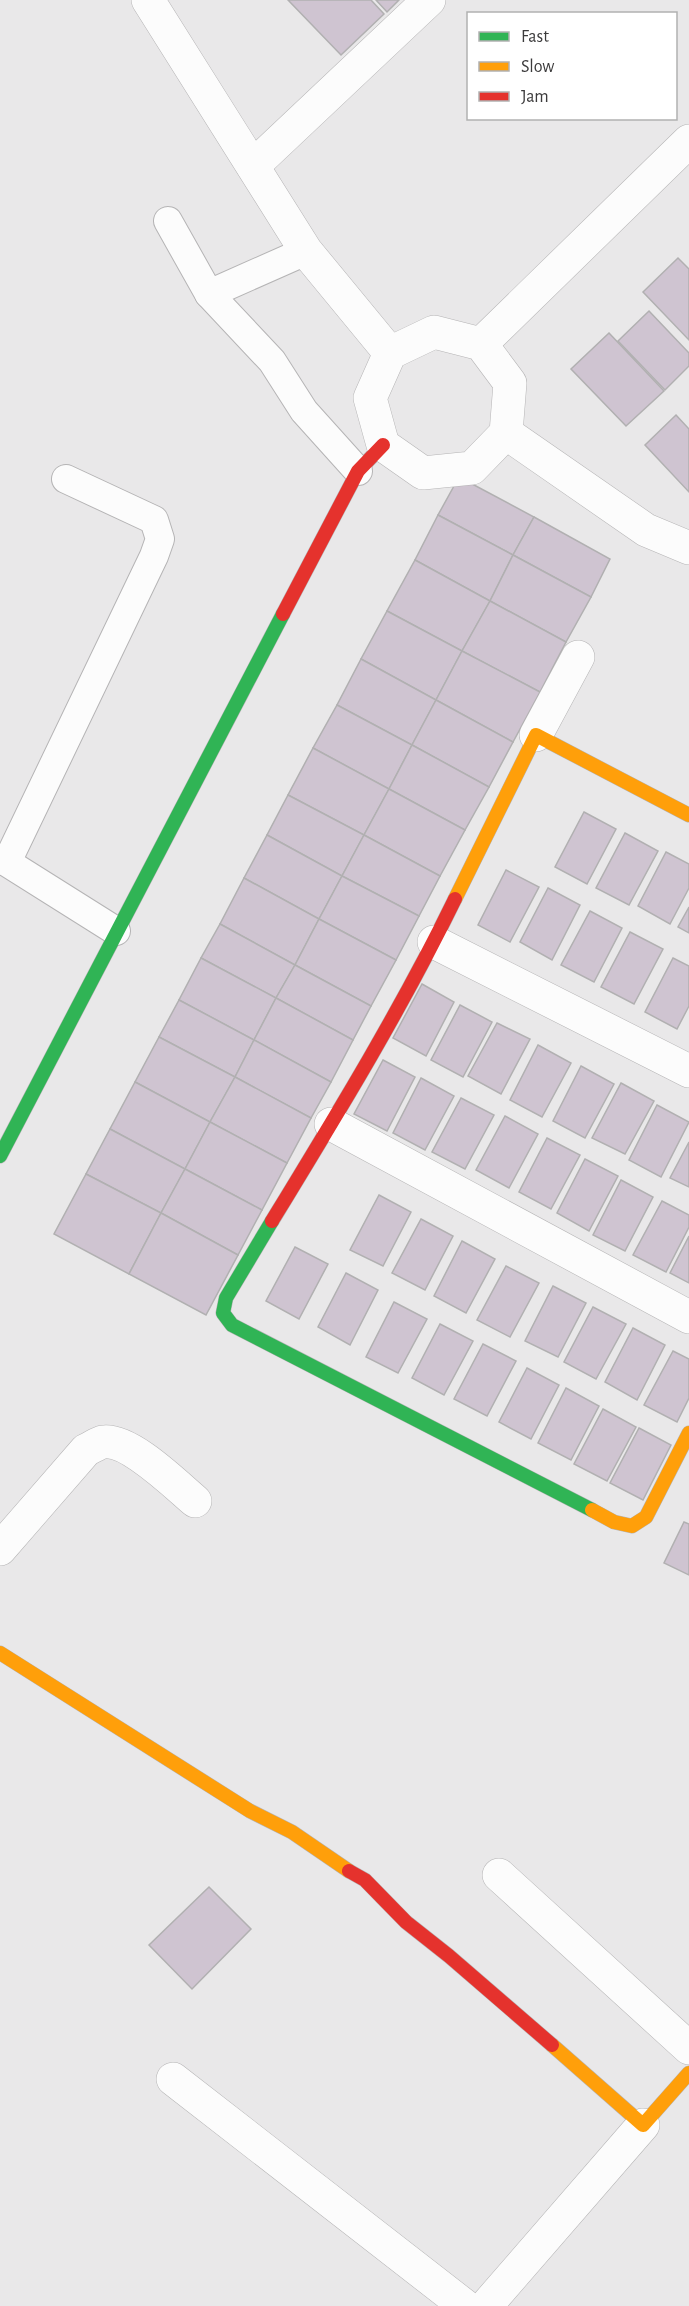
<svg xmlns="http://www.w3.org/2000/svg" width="689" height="2306" font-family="'Alegreya Sans',sans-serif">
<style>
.building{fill:#cfc4d1;stroke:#b1b0b1;stroke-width:1.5}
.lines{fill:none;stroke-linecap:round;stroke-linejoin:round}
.lane-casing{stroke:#b5b4b5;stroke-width:30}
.street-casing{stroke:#b5b4b5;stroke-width:34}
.fast-casing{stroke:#b5b4b5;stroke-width:15}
.slow-casing{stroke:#b5b4b5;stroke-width:15}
.jam-casing{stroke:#b5b4b5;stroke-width:15}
.lane{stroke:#fcfcfc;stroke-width:28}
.street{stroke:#fcfcfc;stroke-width:33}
.fast{stroke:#30b455;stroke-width:14}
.slow{stroke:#ff9f0a;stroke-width:14}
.jam{stroke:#e5322d;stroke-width:14}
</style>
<rect width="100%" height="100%" fill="#e9e8e9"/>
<g class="building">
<polygon points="288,0 371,0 384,14 341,55"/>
<polygon points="376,0 399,0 387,12"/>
<polygon points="678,258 689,269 689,340 643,292"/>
<polygon points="649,311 689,353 689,366 665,390 618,341"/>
<polygon points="609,333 664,391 626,426 571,369"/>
<polygon points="676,415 689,429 689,492 645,445"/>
<polygon points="459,477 534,517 513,555 438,515"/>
<polygon points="438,515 513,555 490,601 415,560"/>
<polygon points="534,517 610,559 591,597 513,555"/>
<polygon points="513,555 591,597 566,642 490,601"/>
<polygon points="415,560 490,601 462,651 387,611"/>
<polygon points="490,601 566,642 540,692 462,651"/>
<polygon points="387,611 462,651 436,700 361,659"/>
<polygon points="462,651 540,692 513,742 436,700"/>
<polygon points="361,659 436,700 412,745 337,705"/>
<polygon points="436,700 513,742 489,787 412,745"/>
<polygon points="337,705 412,745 389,789 313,748"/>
<polygon points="412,745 489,787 465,830 389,789"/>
<polygon points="313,748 389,789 364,835 288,795"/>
<polygon points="389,789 465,830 440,876 364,835"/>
<polygon points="288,795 364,835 342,876 267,835"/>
<polygon points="584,812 616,829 587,884 555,867"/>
<polygon points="625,833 658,851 629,905 596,888"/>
<polygon points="267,835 342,876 319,919 244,878"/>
<polygon points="364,835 440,876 419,916 342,876"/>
<polygon points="666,852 689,864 689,888 670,924 638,906"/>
<polygon points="506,870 539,887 510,942 478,925"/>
<polygon points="342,876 419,916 396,960 319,919"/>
<polygon points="244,878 319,919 295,965 220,924"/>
<polygon points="548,888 580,905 552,960 520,942"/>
<polygon points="689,907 689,933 678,927"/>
<polygon points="590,911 622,928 594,982 561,965"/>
<polygon points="319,919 396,960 371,1006 295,965"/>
<polygon points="220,924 295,965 276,998 201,958"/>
<polygon points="630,932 663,949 634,1004 601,987"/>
<polygon points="201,958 276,998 254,1040 179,1000"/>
<polygon points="673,958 689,966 689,1006 677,1029 645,1012"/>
<polygon points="295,965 371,1006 353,1040 276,998"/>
<polygon points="422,984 454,1002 426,1056 393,1038"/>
<polygon points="276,998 353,1040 331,1082 254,1040"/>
<polygon points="179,1000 254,1040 235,1077 159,1037"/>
<polygon points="460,1005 492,1022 463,1077 431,1060"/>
<polygon points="497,1023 530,1039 501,1094 468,1076"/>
<polygon points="159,1037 235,1077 210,1122 135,1082"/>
<polygon points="254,1040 331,1082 311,1118 235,1077"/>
<polygon points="538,1045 571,1063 542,1117 510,1100"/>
<polygon points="383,1060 415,1077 387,1131 354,1114"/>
<polygon points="581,1066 614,1084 585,1138 553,1121"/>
<polygon points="235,1077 311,1118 287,1163 210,1122"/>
<polygon points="421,1078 454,1096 425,1150 393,1133"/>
<polygon points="135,1082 210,1122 185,1169 110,1129"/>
<polygon points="621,1083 654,1101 625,1154 592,1138"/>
<polygon points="461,1098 494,1115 465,1169 432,1152"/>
<polygon points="657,1105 689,1122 661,1177 629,1160"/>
<polygon points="505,1116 538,1134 509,1188 476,1170"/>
<polygon points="210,1122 287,1163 262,1210 185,1169"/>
<polygon points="110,1129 185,1169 161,1213 86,1174"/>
<polygon points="547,1138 580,1155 551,1209 519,1192"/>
<polygon points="689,1142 689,1187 670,1178"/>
<polygon points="585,1159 618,1176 589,1231 557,1213"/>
<polygon points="185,1169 262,1210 238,1255 161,1213"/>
<polygon points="86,1174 161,1213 129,1274 54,1234"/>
<polygon points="621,1180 653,1197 625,1251 593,1235"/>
<polygon points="379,1195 411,1212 383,1266 350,1250"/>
<polygon points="662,1201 689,1215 689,1227 666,1272 633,1255"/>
<polygon points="161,1213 238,1255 206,1315 129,1274"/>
<polygon points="421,1219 453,1236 425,1290 392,1273"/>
<polygon points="689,1236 689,1283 670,1273"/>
<polygon points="462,1241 495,1259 466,1313 434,1296"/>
<polygon points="295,1247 328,1264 299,1319 266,1301"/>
<polygon points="506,1266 539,1283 510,1337 477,1320"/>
<polygon points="346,1273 378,1290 350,1345 318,1327"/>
<polygon points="553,1286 586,1303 558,1357 525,1341"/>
<polygon points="394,1302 427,1319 398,1373 366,1357"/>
<polygon points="593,1307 626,1324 596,1379 564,1362"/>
<polygon points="440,1324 473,1341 444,1395 412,1378"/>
<polygon points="633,1328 665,1345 637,1400 605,1382"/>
<polygon points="483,1344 516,1361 487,1416 454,1399"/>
<polygon points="673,1351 689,1359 689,1398 677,1422 644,1405"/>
<polygon points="527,1368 559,1385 531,1439 499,1422"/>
<polygon points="566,1388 599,1406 571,1460 538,1443"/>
<polygon points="603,1409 636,1427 607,1481 574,1464"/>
<polygon points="639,1428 671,1445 643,1500 610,1483"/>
<polygon points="684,1522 689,1524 689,1575 664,1563"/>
<polygon points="209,1887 251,1929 192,1989 149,1945"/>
</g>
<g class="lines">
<defs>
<g id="lane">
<polyline points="168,221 209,294 272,361 304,411 358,471"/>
<polyline points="209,294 306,251"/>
<polyline points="0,858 116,931"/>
<polyline points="7,862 154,556 160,539 154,520 66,479"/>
</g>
<g id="street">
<polyline points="148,0 306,251 390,353"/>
<polyline points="253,166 429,0"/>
<polygon points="434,332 481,344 510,383 506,433 472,468 423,473 383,445 370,398 390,353"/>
<polyline points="481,344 689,141"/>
<polyline points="506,433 646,530 689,548"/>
<polyline points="536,735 578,657"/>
<polyline points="434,942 689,1071"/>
<polyline points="331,1124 689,1317"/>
<path d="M0,1549L86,1450C91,1448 98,1443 103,1442C129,1438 176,1485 195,1501"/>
<polyline points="499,1875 689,2048"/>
<polyline points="173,2079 465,2306"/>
<polyline points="486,2306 643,2125"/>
</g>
<g id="fast">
<polyline points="0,1156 283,614"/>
<polyline points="272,1221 226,1298 223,1313 232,1325 592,1510"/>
</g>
<g id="slow">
<polyline points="455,899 536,735 689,815"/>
<polyline points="592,1510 614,1522 632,1526 646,1517 689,1433"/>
<polyline points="0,1653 250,1811 292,1832 349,1871"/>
<polyline points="552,2045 643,2125 689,2073"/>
</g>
<g id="jam">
<polyline points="283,614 358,471 383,445"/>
<path d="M272,1221C336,1116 401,1010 455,899"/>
<polyline points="349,1871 365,1880 406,1922 449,1956 552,2045"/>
</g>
</defs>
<use href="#lane" class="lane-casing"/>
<use href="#street" class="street-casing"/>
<use href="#fast" class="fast-casing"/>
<use href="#slow" class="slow-casing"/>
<use href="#jam" class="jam-casing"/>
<use href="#lane" class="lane"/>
<use href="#street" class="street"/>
<use href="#fast" class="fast"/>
<use href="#slow" class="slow"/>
<use href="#jam" class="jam"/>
</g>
<rect x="467" y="12" width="210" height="108" fill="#ffffff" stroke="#b1b1b1" stroke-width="1.5"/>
<rect x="479" y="32" width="30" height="9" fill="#30b455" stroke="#b1b1b1" stroke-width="1.5"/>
<text x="521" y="42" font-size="18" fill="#3c3b3c">Fast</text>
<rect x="479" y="62" width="30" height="9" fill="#ff9f0a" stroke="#b1b1b1" stroke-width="1.5"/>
<text x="521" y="72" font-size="18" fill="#3c3b3c">Slow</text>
<rect x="479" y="92" width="30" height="9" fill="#e5322d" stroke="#b1b1b1" stroke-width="1.5"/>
<text x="521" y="102" font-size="18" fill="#3c3b3c">Jam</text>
</svg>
